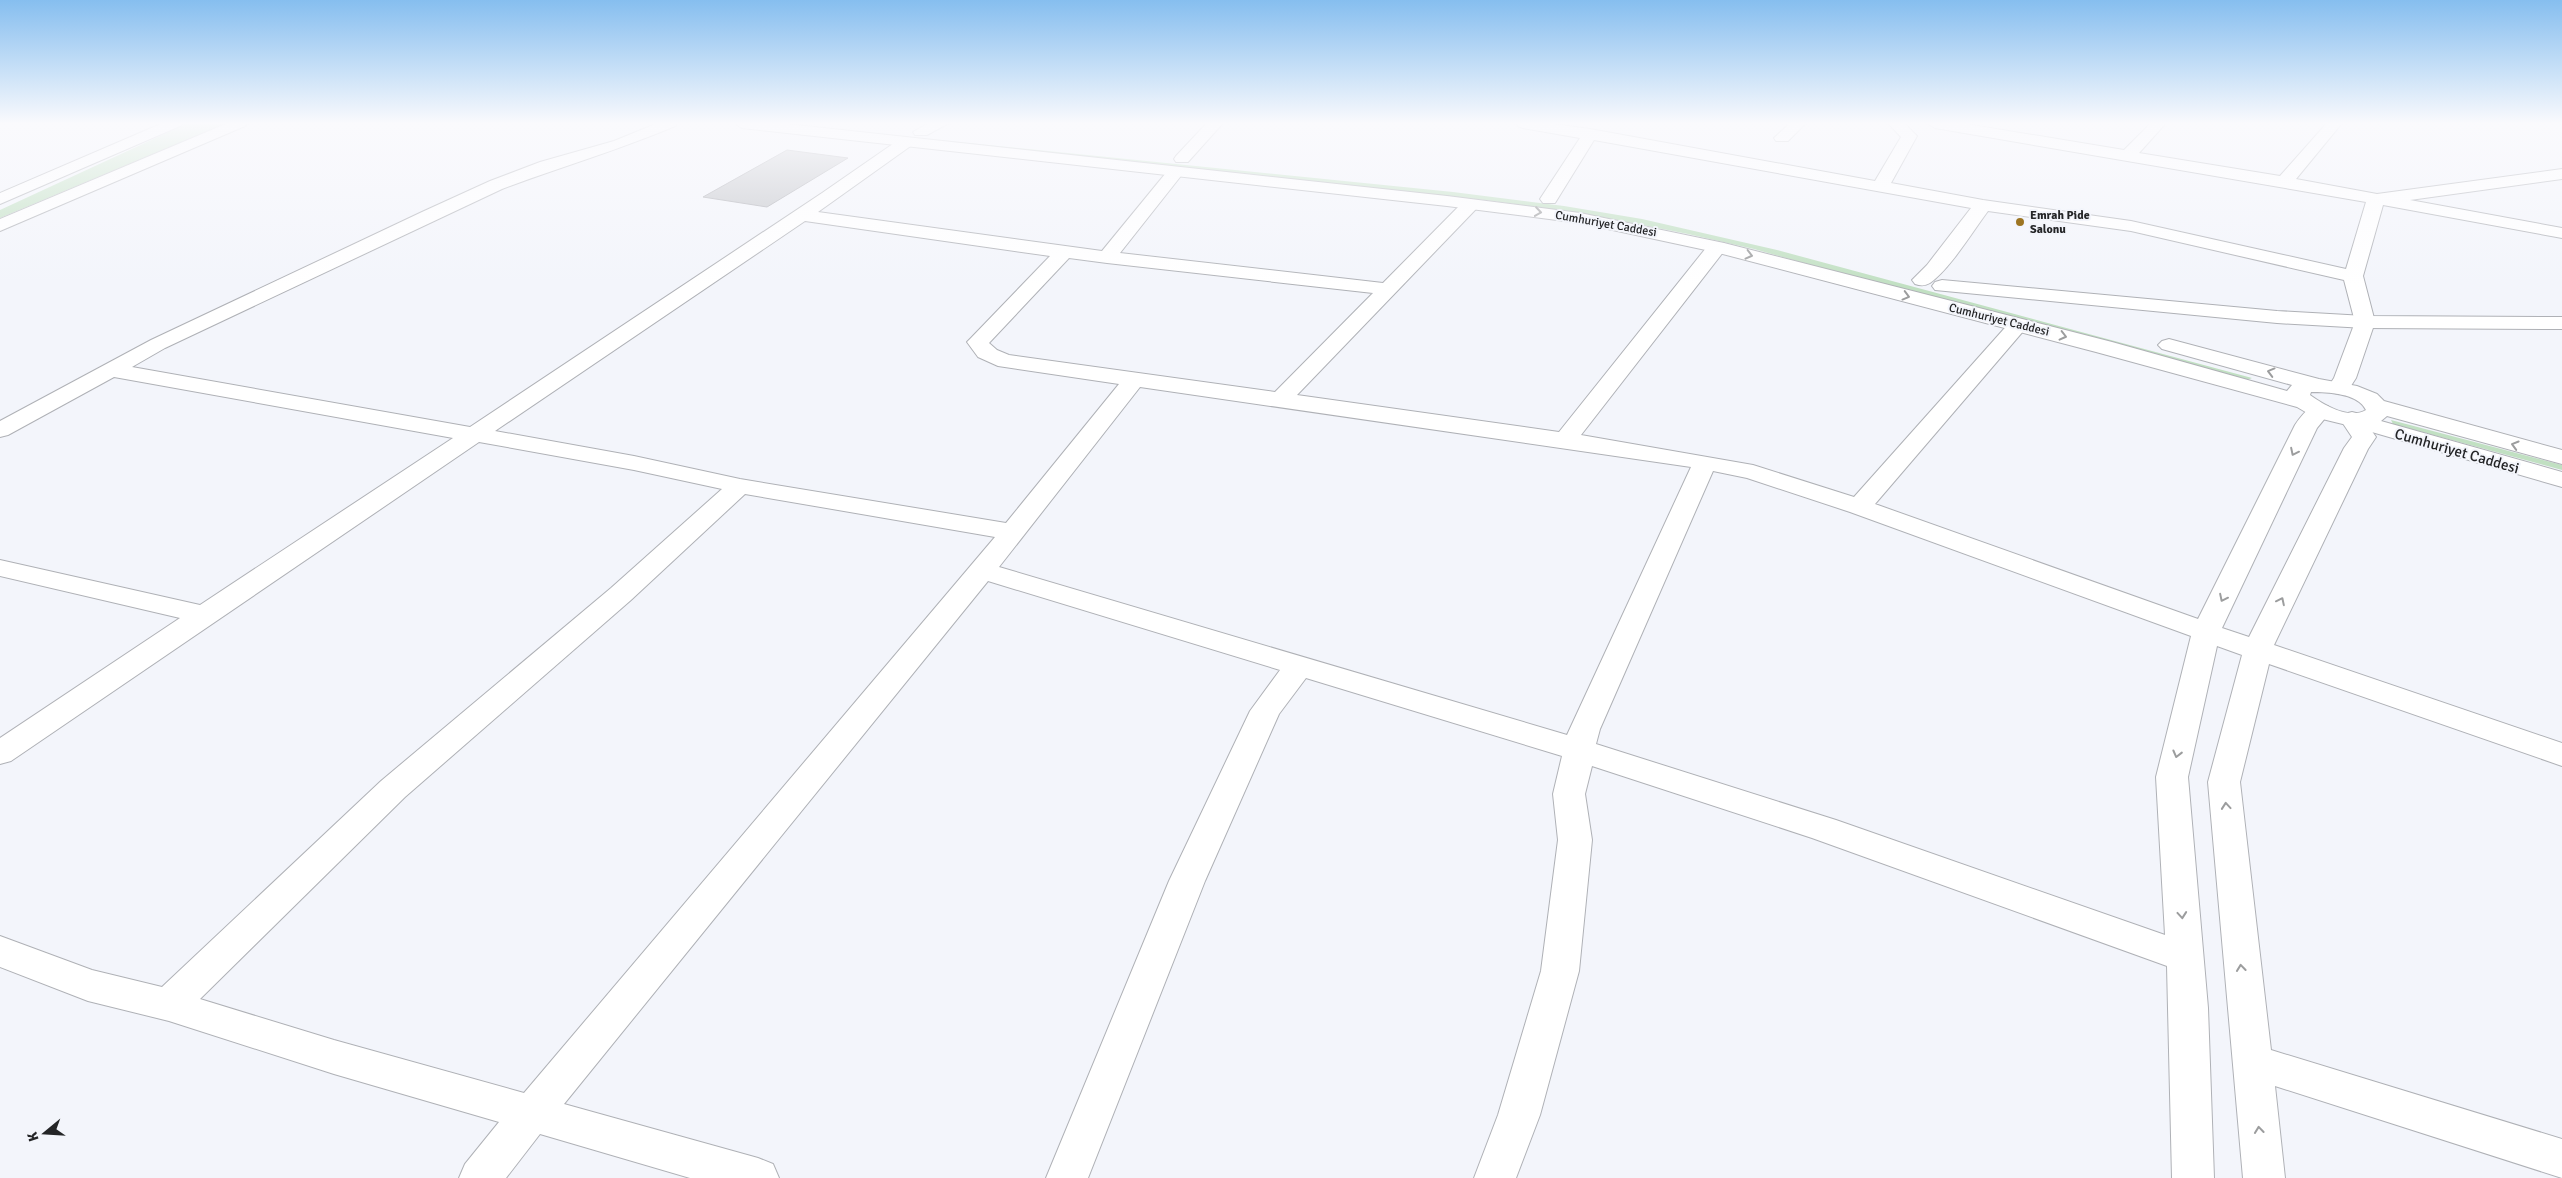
<svg xmlns="http://www.w3.org/2000/svg" width="2562" height="1178" font-family="Signika,sans-serif">
<style>
.green{fill:#c1e0c2}
.building{fill:#c2c4c9;stroke:#a8a9af}
.lines{fill:none;stroke-linecap:round;stroke-linejoin:round}
.minor-casing{stroke:#afb1b6;stroke-width:2}
.tertiary-casing{stroke:#afb1b6;stroke-width:2}
.secondary-casing{stroke:#afb1b6;stroke-width:2}
.trunk-casing{stroke:#afb1b6;stroke-width:2}
.minor{fill:#fff;fill-rule:evenodd}
.tertiary{fill:#fff;fill-rule:evenodd}
.secondary{fill:#fff;fill-rule:evenodd}
.trunk{fill:#fff;fill-rule:evenodd}
.oneway{stroke:#9c9d9e}
.poi-dot{fill:#9d7522;stroke:#f3f5fb;stroke-width:2}
.labels{text-anchor:middle;dominant-baseline:central;stroke-width:4;stroke-linejoin:round;paint-order:stroke}
.far-poi-label{font-size:12px;font-weight:bold;fill:#242527;stroke:#f3f5fb;text-anchor:start}
.far-street-label{font-size:12px;fill:#242527;stroke:#f3f5fb}
.street-label{font-size:15px;fill:#242527;stroke:#f3f5fb}
</style>
<rect width="100%" height="100%" fill="#f3f5fb"/>
<g class="green">
<polygon points="188,123 227,123 0,218 0,210"/>
<polygon points="940,140 1453,192 1564,206 1642,219 1777,250 2252,378 2247,380 1853,277 1754,249 1688,234 1582,213 1484,200 939,142"/>
<polygon points="2391,420 2562,465 2562,470 2393,424"/>
</g>
<polygon class="building" points="787,150 848,158 767,207 703,197"/>
<g class="lines">
<defs>
<g id="minor">
<path d="M658,123H678L675,126C619,150 560,167 502,189L165,348L132,367L470,427L822,193L900,139L906,137L914,142L912,145L818,212L1102,251L1170,168L1176,167L1184,172L1120,253L1383,283L1465,200H1477L1480,204L1477,208L1297,395L1559,432L1710,243H1724L1726,247L1724,251L1581,435L1753,465L1854,497L2011,321L2018,319L2025,321L2028,325L2025,329L1875,504L2198,619L2295,425C2304,412 2312,402 2328,406L2331,411L2317,428L2222,628L2249,637L2344,448L2352,437L2340,419L2344,414L2352,412L2360,414L2376,437L2368,449L2274,645L2562,743V766L2269,664L2240,782L2271,1050L2562,1139V1178L2275,1086L2285,1178H2243L2208,782L2242,655L2217,646L2188,777L2208,1008L2214,1178H2172L2167,966L1812,838L1592,766L1585,794L1592,840L1579,971L1540,1115L1516,1178H1474L1498,1115L1541,971L1558,840L1553,794L1562,756L1306,678L1279,714L1205,881L1088,1178H1046L1169,881L1250,711L1280,670L988,581L564,1104L758,1158L773,1164L779,1178H690L540,1134L506,1178H459L465,1164L499,1122L334,1074L169,1021L88,1001L0,967V936L92,970L162,987L381,781L611,588L722,489L634,470L479,442L11,761L0,764V738L180,618L0,576V560L200,605L453,438L114,377L8,435L0,437V421L151,340L422,212L490,181L540,162L614,141ZM805,221L1050,256L971,338L967,342L978,357L998,366L1119,384L1006,523L740,479L634,456L495,431ZM1069,258L1107,263L1373,293L1275,392L1009,355L997,350L989,343ZM1140,387L1691,467L1567,735L999,567ZM1713,471L1747,478L1850,512L2191,636L2156,777L2165,935L1836,820L1596,744L1600,729ZM745,494L995,537L524,1093L334,1040L200,999L405,797L631,600Z"/>
<polygon points="929,123 949,123 927,135 915,135 913,132"/>
<polygon points="1207,123 1223,123 1188,162 1176,162 1174,159 1176,156"/>
<path d="M1516,123H1546L1590,129L1875,181L1901,137L1888,123H1904L1917,136L1891,183L1983,200L2131,221L2346,269L2366,202L1935,128L1927,123H1960L2124,150L2151,123H2166L2139,153L2280,176L2327,123H2342L2296,179L2377,194L2562,169V179L2410,200L2562,228V238L2383,205L2363,276L2375,322L2356,378L2347,392L2339,394L2331,392L2328,387L2334,378L2355,322L2344,280L2131,231L1988,211C1973,231 1950,269 1930,283C1925,286 1921,286 1915,284L1912,280L1927,265L1971,208L1594,140L1555,203H1543L1540,199L1580,138L1523,128L1518,126Z"/>
<polygon points="1790,123 1806,123 1788,141 1776,141 1774,138"/>
</g>
<polygon id="tertiary" points="1942,280 2277,311 2365,316 2562,317 2562,329 2365,328 2277,323 1935,290 1932,286 1935,282"/>
<path id="secondary" d="M734,123H778L1447,196L1580,213L1724,243L2112,342L2287,391L2292,385L2162,349L2158,345L2162,341L2169,339L2319,379L2357,386L2377,394L2384,401L2562,450V464L2387,416L2381,421L2562,472V487L2351,426L2314,417L2297,407L2096,352L1715,252L1580,223L1447,206L742,128ZM2311,392C2327,392 2358,393 2366,410C2349,420 2324,405 2310,395Z"/>
<g id="trunk">
<polygon points="163,123 183,123 180,126 0,204 0,193"/>
<polygon points="228,123 248,123 245,126 0,231 0,219"/>
</g>
</defs>
<use href="#minor" class="minor-casing"/>
<use href="#tertiary" class="tertiary-casing"/>
<use href="#secondary" class="secondary-casing"/>
<use href="#trunk" class="trunk-casing"/>
<use href="#minor" class="minor"/>
<use href="#tertiary" class="tertiary"/>
<use href="#secondary" class="secondary"/>
<use href="#trunk" class="trunk"/>
</g>
<defs><path id="oneway-chevron" d="M-2-3.5L2.5 0L-2 3.5" fill="none" stroke-width="1.6" stroke-linecap="round" stroke-linejoin="round" transform="scale(1.25)"/></defs>
<g class="oneway">
<use href="#oneway-chevron" transform="translate(1538 212) rotate(8)"/>
<use href="#oneway-chevron" transform="translate(1749 255) rotate(14)"/>
<use href="#oneway-chevron" transform="translate(1906 296) rotate(15)"/>
<use href="#oneway-chevron" transform="translate(2063 336) rotate(14)"/>
<use href="#oneway-chevron" transform="translate(2271 372) rotate(-165)"/>
<use href="#oneway-chevron" transform="translate(2515 445) rotate(-164)"/>
<use href="#oneway-chevron" transform="translate(2294 452) rotate(116)"/>
<use href="#oneway-chevron" transform="translate(2223 598) rotate(116)"/>
<use href="#oneway-chevron" transform="translate(2281 601) rotate(-64)"/>
<use href="#oneway-chevron" transform="translate(2177 754) rotate(104)"/>
<use href="#oneway-chevron" transform="translate(2226 806) rotate(-95)"/>
<use href="#oneway-chevron" transform="translate(2182 915) rotate(85)"/>
<use href="#oneway-chevron" transform="translate(2241 968) rotate(-96)"/>
<use href="#oneway-chevron" transform="translate(2259 1130) rotate(-96)"/>
</g>
<linearGradient id="sky" x2="0" y2="1"><stop stop-color="#86beef"/><stop offset="0.43" stop-color="#fafafd"/><stop offset="1" stop-color="#fafafd" stop-opacity="0"/></linearGradient>
<rect width="2562" height="287" fill="url(#sky)"/>
<circle class="poi-dot" cx="2020" cy="222" r="5"/>
<g class="labels">
<g class="far-poi-label">
<text x="2030" y="215">Emrah Pide<tspan x="2030" dy="14">Salonu</tspan></text>
</g>
<g class="far-street-label">
<text transform="translate(1606 224) rotate(10)">Cumhuriyet Caddesi</text>
<text transform="translate(1999 320) rotate(14)">Cumhuriyet Caddesi</text>
</g>
<g class="street-label">
<text transform="translate(2457 451) rotate(16)">Cumhuriyet Caddesi</text>
</g>
</g>
<g transform="translate(45 1133) rotate(252)" stroke="#f3f5fb" stroke-width="4" paint-order="stroke">
<path d="M0-4L9 19L0 12L-9 19Z" fill="#242527"/>
<text y="-8" font-size="14" font-weight="bold" text-anchor="middle" fill="#242527">K</text>
</g>
</svg>
